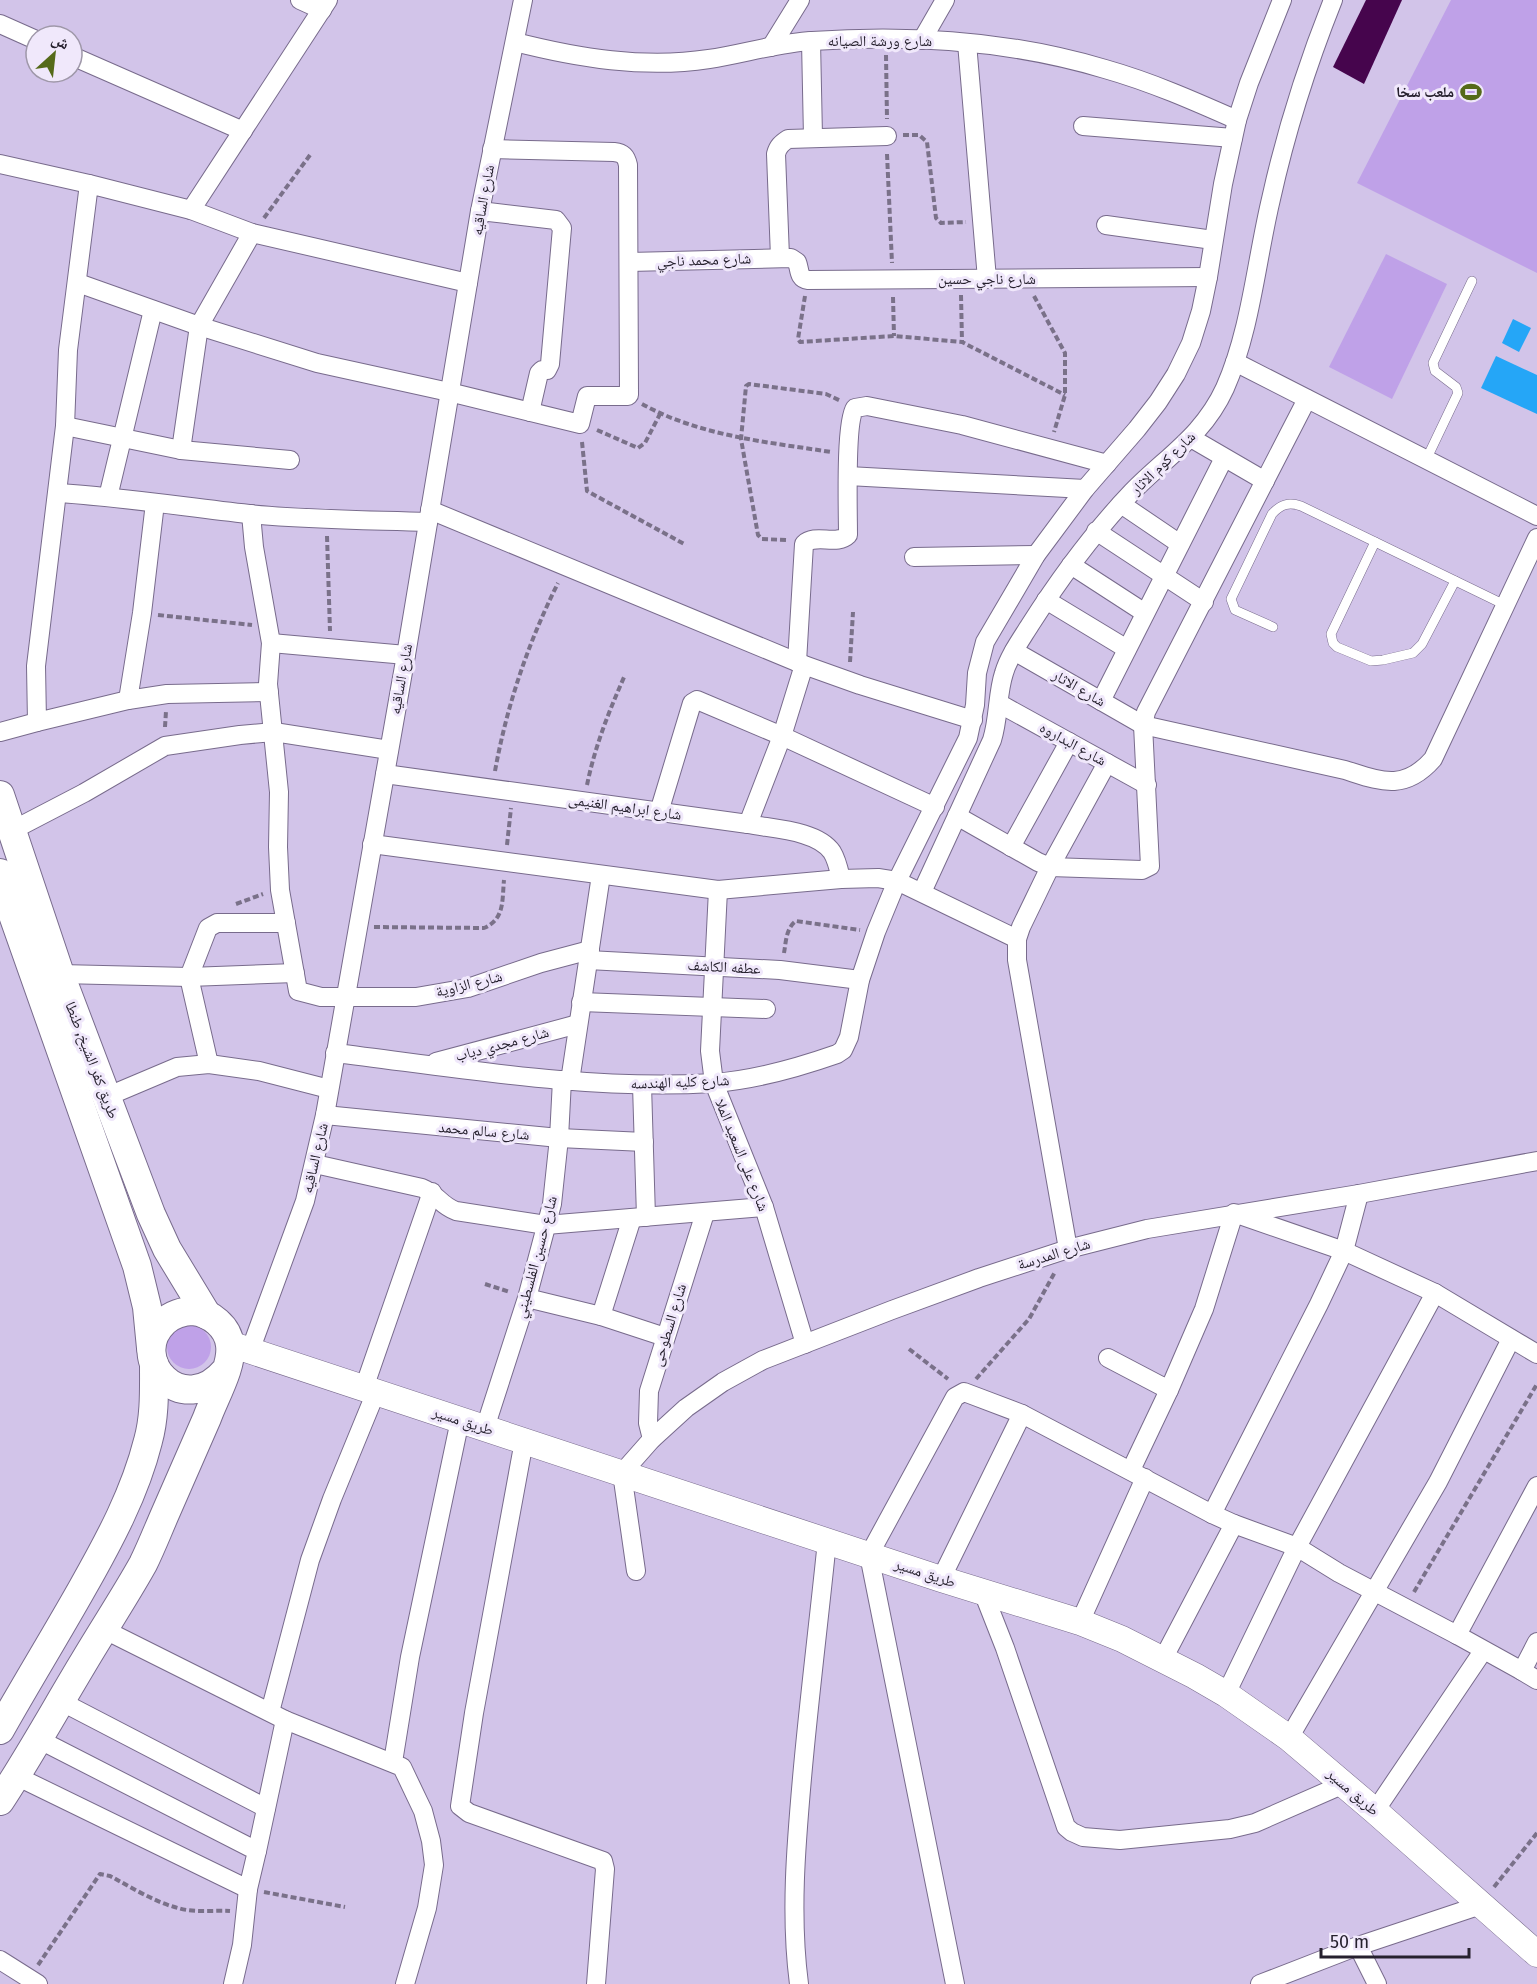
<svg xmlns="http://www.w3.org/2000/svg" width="1537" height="1984" font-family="'Fira Sans','Noto Naskh Arabic',sans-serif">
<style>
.green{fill:#bfa1e8}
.water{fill:#25a6f7}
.building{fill:#46054d}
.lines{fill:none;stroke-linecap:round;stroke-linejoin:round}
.lane-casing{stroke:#786b8c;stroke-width:10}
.street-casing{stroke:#786b8c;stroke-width:20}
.secondary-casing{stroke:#786b8c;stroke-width:27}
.primary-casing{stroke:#786b8c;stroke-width:30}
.path{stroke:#7a7189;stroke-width:4;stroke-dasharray:6 3;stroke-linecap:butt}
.lane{stroke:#fff;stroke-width:9}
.street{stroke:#fff;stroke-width:18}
.secondary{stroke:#fff;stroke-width:26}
.primary{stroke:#fff;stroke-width:28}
.labels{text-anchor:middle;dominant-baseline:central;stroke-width:6;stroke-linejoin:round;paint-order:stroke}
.street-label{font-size:15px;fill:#26212e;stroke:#f0e8fb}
.poi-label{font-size:15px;font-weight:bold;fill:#26212e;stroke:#f0e8fb;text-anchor:end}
</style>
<rect width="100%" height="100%" fill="#d2c4e9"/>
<g class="green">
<polygon points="1451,0 1537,0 1537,273 1357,183"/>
<polygon points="1386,254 1447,284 1392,399 1329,367"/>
<circle cx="189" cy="1347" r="22"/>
</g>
<g class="water">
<polygon points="1513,319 1531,328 1519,352 1502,343"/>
<polygon points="1496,356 1537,375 1537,414 1481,388"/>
</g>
<polygon class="building" points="1366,0 1402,0 1364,84 1333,67"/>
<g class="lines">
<defs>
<g id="lane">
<polyline points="1426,460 1458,393 1456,387 1435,371 1433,363 1472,281"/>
<polyline points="1375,542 1331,634 1333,643 1337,647 1371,661 1383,660 1413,653 1422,644 1455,581"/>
<path d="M1273,627L1235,610L1231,599L1272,514C1281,504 1289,502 1301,506L1505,605"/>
</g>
<g id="street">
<polyline points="300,0 322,10"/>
<polyline points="0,24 36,40"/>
<polyline points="922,40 945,0"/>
<polyline points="811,41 813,137"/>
<path d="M515,42C578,58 644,69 709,59C743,54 777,43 812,41C910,34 1011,41 1105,69C1151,82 1194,101 1237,120"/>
<polyline points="967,43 987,279"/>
<polyline points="771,47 800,0"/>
<polyline points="72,56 243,131"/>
<polyline points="1083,126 1233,138"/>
<polyline points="0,164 89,184"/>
<polyline points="191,210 328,0"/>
<polyline points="480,211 556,220 562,228 550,364 547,370 542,370 539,373 530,412"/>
<polyline points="1106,225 1213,240"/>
<path d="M780,257L776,154C778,146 782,143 788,139L887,136"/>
<path d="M629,262L791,258L797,262C800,269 798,279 808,280L1208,277"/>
<path d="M78,283L199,326L317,363L449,392L580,424L587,396H628L629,395L628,165C626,156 623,153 614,152L492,149"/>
<polyline points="1235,362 1537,516"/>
<polyline points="65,426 181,450 290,460"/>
<polyline points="1191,438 1265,481"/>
<polyline points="181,450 199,326 252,233"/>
<polyline points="848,476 1085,489"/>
<path d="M58,493C122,497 185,507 249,514C309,520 368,520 428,522"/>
<polyline points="108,497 153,310"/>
<polyline points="1121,504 1180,544"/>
<polyline points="430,510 804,665 860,685 973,720"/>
<polyline points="251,514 254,547 271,643 268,684 279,792 278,847 280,890 298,991 321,997 416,997 468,988 541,963 590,950"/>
<polyline points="1096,531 1204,602"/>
<polyline points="914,557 1036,555"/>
<polyline points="1071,565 1145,613"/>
<polyline points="1046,600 1127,649"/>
<polyline points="271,643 406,655"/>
<path d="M1014,651L1143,725L1345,770C1380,781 1404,792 1433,759L1537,538"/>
<path d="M797,662L804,544C815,533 837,546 848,535C848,513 845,422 855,408L867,406L962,425L1107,464"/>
<polyline points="269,692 167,694 128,700 37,722 36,666 65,426 68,350 89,184 191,210 252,233 468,283"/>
<polyline points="128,700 142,613 155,503"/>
<polyline points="1101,701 1224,458"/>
<polyline points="1000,704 1147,785"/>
<polyline points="0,732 37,722"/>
<path d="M385,774L748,824C772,829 817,830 832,852C837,860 839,870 841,879"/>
<polyline points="659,812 692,703 697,700 782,736 935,807"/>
<polyline points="957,816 1038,862 1050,867 1142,870 1150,866 1143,725 1146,712 1307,399"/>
<polyline points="748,824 782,736 804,665"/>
<polyline points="11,831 84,793 165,746 240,735 274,732 389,750"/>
<polyline points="372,844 718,890 841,879 878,878 897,881 1017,939"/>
<polyline points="1011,847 1069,742"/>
<polyline points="718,890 710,1051 714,1083 764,1207 805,1344"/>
<path d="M922,892L992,740C999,718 997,694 1004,673C1009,656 1020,641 1030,625C1060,578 1093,533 1132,492C1166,457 1203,436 1225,388C1251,329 1256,262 1271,199C1286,131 1307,65 1333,0"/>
<polyline points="588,960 780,970 860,980"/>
<polyline points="60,974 189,977 295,973"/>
<polyline points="581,1002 766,1009"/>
<path d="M335,1053C458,1068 590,1091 713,1083C755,1080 797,1068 837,1054L843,1050L849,1037L860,980L876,932L897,881L968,738L975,705L977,673L985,642L1036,555L1085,489L1137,429L1158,402L1176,374L1191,343L1201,311L1208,277L1223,184L1237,120L1249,83L1282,0"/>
<polyline points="436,1062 578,1024"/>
<polyline points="209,1064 189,977 208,928 217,923 286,923"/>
<polyline points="570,1081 601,875"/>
<polyline points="642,1085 646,1217"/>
<polyline points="106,1097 177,1067 209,1064 259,1071 329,1089"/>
<polyline points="325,1115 559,1138 644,1142"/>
<path d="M315,1164L422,1188C437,1194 441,1206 456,1211L546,1225L764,1207"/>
<polyline points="1068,1249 1017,960 1017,939 1021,927 1050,867 1107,763"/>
<polyline points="527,1298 601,1316 665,1337"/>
<polyline points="601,1316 632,1218"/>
<polyline points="250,1351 305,1201 325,1115 406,655 480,211 523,0"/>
<polyline points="1108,1358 1169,1390 1204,1309 1234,1213 1344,1251 1435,1293 1537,1354"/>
<polyline points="364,1388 432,1192"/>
<polyline points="485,1428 527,1298 552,1204 559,1138 562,1080"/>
<polyline points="652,1439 648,1423 649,1391 705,1213"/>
<polyline points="524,1441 474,1713 460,1806 469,1813 603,1861 605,1869 596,1984"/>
<polyline points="1131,1470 1169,1390"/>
<polyline points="1212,1514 1319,1304 1344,1251 1359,1194"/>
<polyline points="636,1571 622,1473 652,1439 686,1408 723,1382 763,1360 892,1310 979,1278 1068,1249 1147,1229 1359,1194 1537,1161"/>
<polyline points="941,1579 1022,1414"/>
<polyline points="983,1592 1005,1648 1066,1827 1072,1832 1083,1837 1120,1840 1230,1829 1255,1823 1344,1784"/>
<polyline points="1080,1622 1145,1478"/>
<polyline points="103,1629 285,1720 402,1767 423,1811 431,1841 434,1865 427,1908 405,1984"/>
<polyline points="1457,1635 1522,1671"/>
<polyline points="1537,1642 1522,1671 1537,1680"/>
<polyline points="1163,1659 1234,1524"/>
<polyline points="1226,1694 1297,1547 1435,1293"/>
<polyline points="60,1701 266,1808"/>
<polyline points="270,1712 310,1560 332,1499 376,1392"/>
<polyline points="1289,1738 1438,1482 1511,1339"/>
<polyline points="38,1739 257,1851 248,1889 242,1945 233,1984"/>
<polyline points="393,1762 410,1657 460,1420"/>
<polyline points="16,1776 248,1889"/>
<polyline points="1375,1811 1483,1651"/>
<polyline points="257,1851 285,1720"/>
<polyline points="1358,1946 1377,1984"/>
<polyline points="0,1960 38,1984"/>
<path d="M799,1984C790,1916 796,1846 802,1778C809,1699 819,1620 827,1541"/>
<polyline points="955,1984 869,1555 955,1397 964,1392 1022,1414 1212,1514 1234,1524 1297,1547 1339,1573 1457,1635 1537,1486"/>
<polyline points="1260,1984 1358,1946 1481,1905"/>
</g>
<polyline id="secondary" points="230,1344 941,1579 1080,1622 1122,1639 1195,1676 1226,1694 1289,1738 1375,1811 1537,1954"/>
<g id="primary">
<polyline points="0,795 60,974 151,1214 167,1249 207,1315"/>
<polyline points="0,873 13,915 137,1266 147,1307 151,1348"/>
<path d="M0,1730C27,1682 56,1635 83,1587C109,1541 135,1493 148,1441C155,1416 154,1390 154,1364"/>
<path d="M0,1801C29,1757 55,1710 82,1665C102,1631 124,1598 143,1564C151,1548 158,1530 165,1514C179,1482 193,1450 207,1418C214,1398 233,1366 230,1345C228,1327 211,1313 193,1311C183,1311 171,1315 164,1322C126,1358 182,1422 226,1370"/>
</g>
</defs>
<use href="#lane" class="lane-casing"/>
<use href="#street" class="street-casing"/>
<use href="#secondary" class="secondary-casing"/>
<use href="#primary" class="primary-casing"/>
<g class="path">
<polyline points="886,55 887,119"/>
<polyline points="903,135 919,135 927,142 936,218 941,223 966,222"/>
<polyline points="887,154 892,263"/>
<polyline points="264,218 310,155"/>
<polyline points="961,295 962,342"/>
<polyline points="805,296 798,339 800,342 894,336 962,342 1065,395"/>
<polyline points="1034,296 1065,353 1065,395 1054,432"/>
<polyline points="893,297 894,336"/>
<path d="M642,404C700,436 767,442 831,452"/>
<polyline points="597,430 638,448 645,443 660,414"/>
<polyline points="582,442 587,491 686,545"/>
<polyline points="327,536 330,631"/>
<polyline points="786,540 762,539 758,535 741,439 746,386 749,384 826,394 841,401"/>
<polyline points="158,615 252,625"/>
<polyline points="850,662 853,612"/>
<polyline points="165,727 166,711"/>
<path d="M495,771C507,705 528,643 558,583"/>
<path d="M587,785C595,746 609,711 625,675"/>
<polyline points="507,845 511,808"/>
<polyline points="236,904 263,894"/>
<path d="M374,927L484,928C505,919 502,900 504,880"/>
<path d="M784,953C786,942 786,928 796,921L860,930"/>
<polyline points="485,1284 510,1292"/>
<polyline points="909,1349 948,1379"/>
<polyline points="976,1379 1029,1319 1055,1272"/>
<polyline points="1414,1592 1537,1384"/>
<polyline points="1494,1887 1537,1833"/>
<polyline points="264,1892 345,1907"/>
<path d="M38,1965L100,1874L110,1876C131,1887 154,1902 178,1908C194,1913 213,1910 230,1911"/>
</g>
<use href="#lane" class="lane"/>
<use href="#street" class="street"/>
<use href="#secondary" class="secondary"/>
<use href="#primary" class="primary"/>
</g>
<defs>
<symbol id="stadium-bare" viewBox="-9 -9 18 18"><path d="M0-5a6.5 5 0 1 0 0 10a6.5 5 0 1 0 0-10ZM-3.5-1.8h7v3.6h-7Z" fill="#556a19" stroke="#f0e8fb" stroke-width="2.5" paint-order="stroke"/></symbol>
</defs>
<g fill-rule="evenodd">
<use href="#stadium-bare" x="1456" y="77" width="30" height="30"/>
</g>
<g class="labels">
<g class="street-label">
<text x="880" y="41">شارع ورشة الصيانه</text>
<text transform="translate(483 200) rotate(-80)">شارع الساقيه</text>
<text transform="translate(704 260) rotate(-2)">شارع محمد ناجي</text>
<text x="987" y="279">شارع ناجي حسين</text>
<text transform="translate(1163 463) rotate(-44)">شارع كوم الاثار</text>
<text transform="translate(401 679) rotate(-80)">شارع الساقيه</text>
<text transform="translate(1079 688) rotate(30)">شارع الاثار</text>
<text transform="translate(1073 744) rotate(29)">شارع البداروه</text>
<text transform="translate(625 807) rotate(8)">شارع ابراهيم الغنيمى</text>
<text transform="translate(724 967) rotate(3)">عطفه الكاشف</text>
<text transform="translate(469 984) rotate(-14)">شارع الزاوية</text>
<text transform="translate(502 1044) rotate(-15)">شارع مجدي دياب</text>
<text transform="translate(92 1060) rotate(69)">طريق كفر الشيخ, طنطا</text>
<text transform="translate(680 1082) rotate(-2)">شارع كليه الهندسه</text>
<text transform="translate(484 1131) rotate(5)">شارع سالم محمد</text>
<text transform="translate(742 1155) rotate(68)">شارع على السعيد الملا</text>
<text transform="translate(315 1158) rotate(-77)">شارع الساقيه</text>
<text transform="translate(1054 1254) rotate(-17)">شارع المدرسة</text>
<text transform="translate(536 1257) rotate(-75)">شارع حسين الفلسطيني</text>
<text transform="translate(669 1325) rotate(-73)">شارع السطوحى</text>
<text transform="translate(463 1421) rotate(18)">طريق مسير</text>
<text transform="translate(925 1573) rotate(18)">طريق مسير</text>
<text transform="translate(1353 1792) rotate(41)">طريق مسير</text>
</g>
<g class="poi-label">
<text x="1454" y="92">ملعب سخا</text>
</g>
</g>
<g transform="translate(54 54) rotate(27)"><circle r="28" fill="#f0e8fb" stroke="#9f98a9" stroke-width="1.5"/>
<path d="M0-4.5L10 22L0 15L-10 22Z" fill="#556a19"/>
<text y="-9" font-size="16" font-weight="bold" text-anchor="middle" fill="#26212e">ش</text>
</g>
<path d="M1321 1948v9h148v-9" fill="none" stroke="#26212e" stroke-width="3"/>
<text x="1330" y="1948" font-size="18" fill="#26212e" stroke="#f0e8fb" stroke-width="4.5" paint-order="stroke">50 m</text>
</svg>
